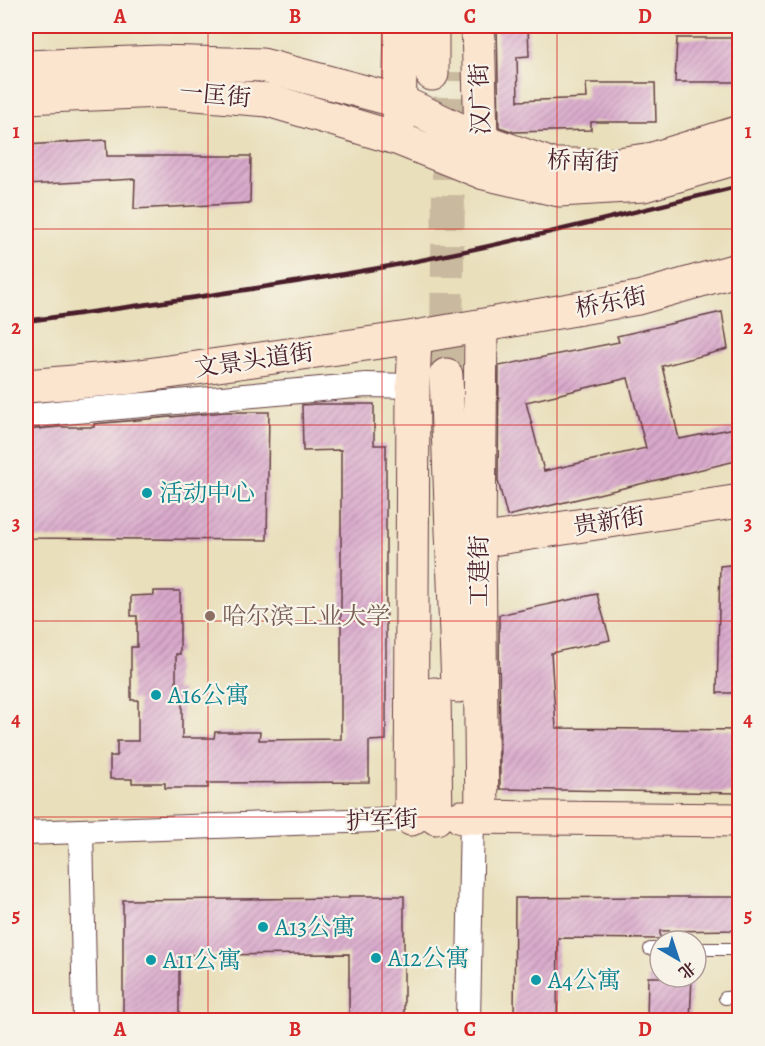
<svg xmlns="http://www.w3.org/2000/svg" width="765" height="1046" font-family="Alegreya,'Noto Serif SC',serif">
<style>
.building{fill:url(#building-hatch);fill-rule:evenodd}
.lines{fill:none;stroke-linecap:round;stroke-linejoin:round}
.secondary-tunnel{stroke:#c9b99e;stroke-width:33;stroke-dasharray:33 16;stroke-linecap:butt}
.lane-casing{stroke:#623c41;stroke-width:14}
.street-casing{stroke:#623c41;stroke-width:26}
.secondary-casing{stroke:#623c41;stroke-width:35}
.lane{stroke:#fff;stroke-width:12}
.street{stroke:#fff;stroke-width:24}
.secondary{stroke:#fce5cf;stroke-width:33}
.rail{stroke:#4a1f2b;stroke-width:4.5}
.grid{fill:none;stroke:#d62828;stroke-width:1.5;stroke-opacity:0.55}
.culture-dot{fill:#0f9aa8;stroke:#f7f3e8;stroke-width:2}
.education-dot{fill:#8d6e63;stroke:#f7f3e8;stroke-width:2}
.labels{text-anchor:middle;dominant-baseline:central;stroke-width:4.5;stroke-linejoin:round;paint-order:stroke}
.street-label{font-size:24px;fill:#4a1f2b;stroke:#f7f3e8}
.culture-label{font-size:24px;fill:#0d838f;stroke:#f7f3e8;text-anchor:start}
.education-label{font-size:24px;fill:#785e54;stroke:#f7f3e8;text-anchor:start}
.neatline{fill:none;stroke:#d62828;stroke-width:2}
.grid-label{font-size:20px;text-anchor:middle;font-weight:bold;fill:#d62828}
</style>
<defs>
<pattern id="building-hatch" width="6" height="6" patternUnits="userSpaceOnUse" patternTransform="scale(1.5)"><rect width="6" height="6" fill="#d9a9cc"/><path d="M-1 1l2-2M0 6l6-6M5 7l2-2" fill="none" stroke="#b289a6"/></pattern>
</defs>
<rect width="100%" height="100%" fill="#f7f3e8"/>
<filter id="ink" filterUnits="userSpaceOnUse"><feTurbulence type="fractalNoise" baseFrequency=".0167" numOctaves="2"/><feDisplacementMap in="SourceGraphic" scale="12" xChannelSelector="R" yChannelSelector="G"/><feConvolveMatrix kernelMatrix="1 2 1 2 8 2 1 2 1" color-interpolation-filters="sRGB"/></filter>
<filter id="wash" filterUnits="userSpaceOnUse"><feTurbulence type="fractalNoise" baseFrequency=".008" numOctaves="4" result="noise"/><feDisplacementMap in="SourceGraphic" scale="24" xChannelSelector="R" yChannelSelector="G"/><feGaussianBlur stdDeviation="1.35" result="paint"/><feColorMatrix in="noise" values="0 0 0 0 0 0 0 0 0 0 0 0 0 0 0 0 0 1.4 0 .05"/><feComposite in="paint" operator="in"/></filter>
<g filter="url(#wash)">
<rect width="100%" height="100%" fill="#e9dfbb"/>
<g id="blocks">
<g class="building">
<polygon points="497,26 528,26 529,56 517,57 518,101 587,98 586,83 655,83 656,122 591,122 591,130 514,132 499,127"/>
<polygon points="677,38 740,38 740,82 675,82"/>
<polygon points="106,140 107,156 251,156 250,203 134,209 135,179 26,185 26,145"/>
<path d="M722,312L728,349L662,366L679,439L740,427V460L507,516L498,481L499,366L619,342L617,336ZM628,378L646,448L544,471L526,402Z"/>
<polygon points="316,404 374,404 374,445 386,445 386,740 369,741 369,782 208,783 208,788 165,788 165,783 132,783 132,779 110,779 110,756 117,756 117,741 138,741 138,700 131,700 131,647 137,647 137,616 131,616 131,596 154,595 154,591 180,591 180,654 176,654 176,690 182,690 182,738 214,738 215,732 260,732 259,740 341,739 341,450 303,451 302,405"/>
<polygon points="225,412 269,412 267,540 26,538 26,430 59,427 94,427 94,424"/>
<polygon points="740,564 740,693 717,693 720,566"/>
<polygon points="597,594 610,640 551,653 556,728 740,730 740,793 500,789 499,615"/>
<polygon points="349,896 404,896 404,1020 349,1020 349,954 179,955 179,1020 123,1020 123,900 349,898"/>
<polygon points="643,897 740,897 740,930 660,931 660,939 558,938 557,1020 514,1020 515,898"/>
<polygon points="648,977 692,977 690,1020 647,1019"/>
</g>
</g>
</g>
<g filter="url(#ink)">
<use href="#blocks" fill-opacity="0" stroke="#623c41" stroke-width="1.5"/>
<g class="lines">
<polyline class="secondary-tunnel" points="446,375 450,72"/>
<defs>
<g id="lane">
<polyline points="650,949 660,949"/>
<polyline points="696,949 740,949"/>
<polyline points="725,998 740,997"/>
</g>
<g id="street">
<polyline points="26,416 76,411 366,385 413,386"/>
<polyline points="81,831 85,1020"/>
<polyline points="26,833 427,818"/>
<polyline points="468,1020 472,817"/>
</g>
<g id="secondary">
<polyline points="478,26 481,140 483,160"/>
<polyline points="26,67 159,62 262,65 399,101 481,140 552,165 611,165 653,159 740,132"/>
<polyline points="432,74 432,26"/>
<polyline points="26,97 160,91 268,100 399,139 484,173 559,190 644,185 740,157"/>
<polyline points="399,122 401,26"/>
<polyline points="481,326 479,541 482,817"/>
<polyline points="446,375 458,686"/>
<polyline points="26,386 133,377 415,337 638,298 740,269"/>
<polyline points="479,541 740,501"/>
<polyline points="434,694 436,818"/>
<polyline points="461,817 740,820"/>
<polyline points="411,819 413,386 415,337"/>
</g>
</defs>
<use href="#lane" class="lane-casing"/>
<use href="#street" class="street-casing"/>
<use href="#secondary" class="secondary-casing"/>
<use href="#lane" class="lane"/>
<use href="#street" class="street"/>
<use href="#secondary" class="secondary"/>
<path class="rail" d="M26,321C146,305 266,288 385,267C504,245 622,215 740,186"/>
</g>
</g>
<path class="grid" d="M208,26V1020M382,26V1020M557,26V1020M26,229H740M26,425H740M26,621H740M26,817H740"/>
<g class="culture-dot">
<circle cx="147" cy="493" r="6"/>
<circle cx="156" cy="695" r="6"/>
<circle cx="263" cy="927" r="6"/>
<circle cx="376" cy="958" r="6"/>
<circle cx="151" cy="960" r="6"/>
<circle cx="536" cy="980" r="6"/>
</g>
<circle class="education-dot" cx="210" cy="616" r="6"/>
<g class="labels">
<g class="street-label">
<text transform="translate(215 95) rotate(5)">一匡街</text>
<text transform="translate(480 99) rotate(-92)">汉广街</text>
<text transform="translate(583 161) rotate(2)">桥南街</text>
<text transform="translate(611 302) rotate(-11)">桥东街</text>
<text transform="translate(254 360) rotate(-8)">文景头道街</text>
<text transform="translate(609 521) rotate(-9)">贵新街</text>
<text transform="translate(479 571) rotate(-90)">工建街</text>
<text transform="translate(382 820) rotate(-2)">护军街</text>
</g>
<g class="culture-label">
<text x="159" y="493">活动中心</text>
<text x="168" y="695">A16公寓</text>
<text x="275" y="927">A13公寓</text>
<text x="388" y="958">A12公寓</text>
<text x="163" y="960">A11公寓</text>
<text x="548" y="980">A4公寓</text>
</g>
<g class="education-label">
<text x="222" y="616">哈尔滨工业大学</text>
</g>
</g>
<rect width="765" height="1046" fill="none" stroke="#f7f3e8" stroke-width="66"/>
<g transform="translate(678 959) rotate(141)"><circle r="28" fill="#f7f3e8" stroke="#b29e9c" stroke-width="1.5"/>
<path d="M0-4.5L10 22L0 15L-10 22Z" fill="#1f6fb2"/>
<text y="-9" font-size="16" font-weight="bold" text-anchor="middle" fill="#4a1f2b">北</text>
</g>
<rect x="33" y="33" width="699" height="980" class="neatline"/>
<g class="grid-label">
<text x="120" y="23">A</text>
<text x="295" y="23">B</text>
<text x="470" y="23">C</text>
<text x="645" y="23">D</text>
<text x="16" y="138">1</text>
<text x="748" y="138">1</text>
<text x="16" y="334">2</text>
<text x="748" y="334">2</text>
<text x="16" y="530">3</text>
<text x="748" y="530">3</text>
<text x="16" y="726">4</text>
<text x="748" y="726">4</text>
<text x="16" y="922">5</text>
<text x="748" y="922">5</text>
<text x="120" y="1036">A</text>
<text x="295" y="1036">B</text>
<text x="470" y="1036">C</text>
<text x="645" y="1036">D</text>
</g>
</svg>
